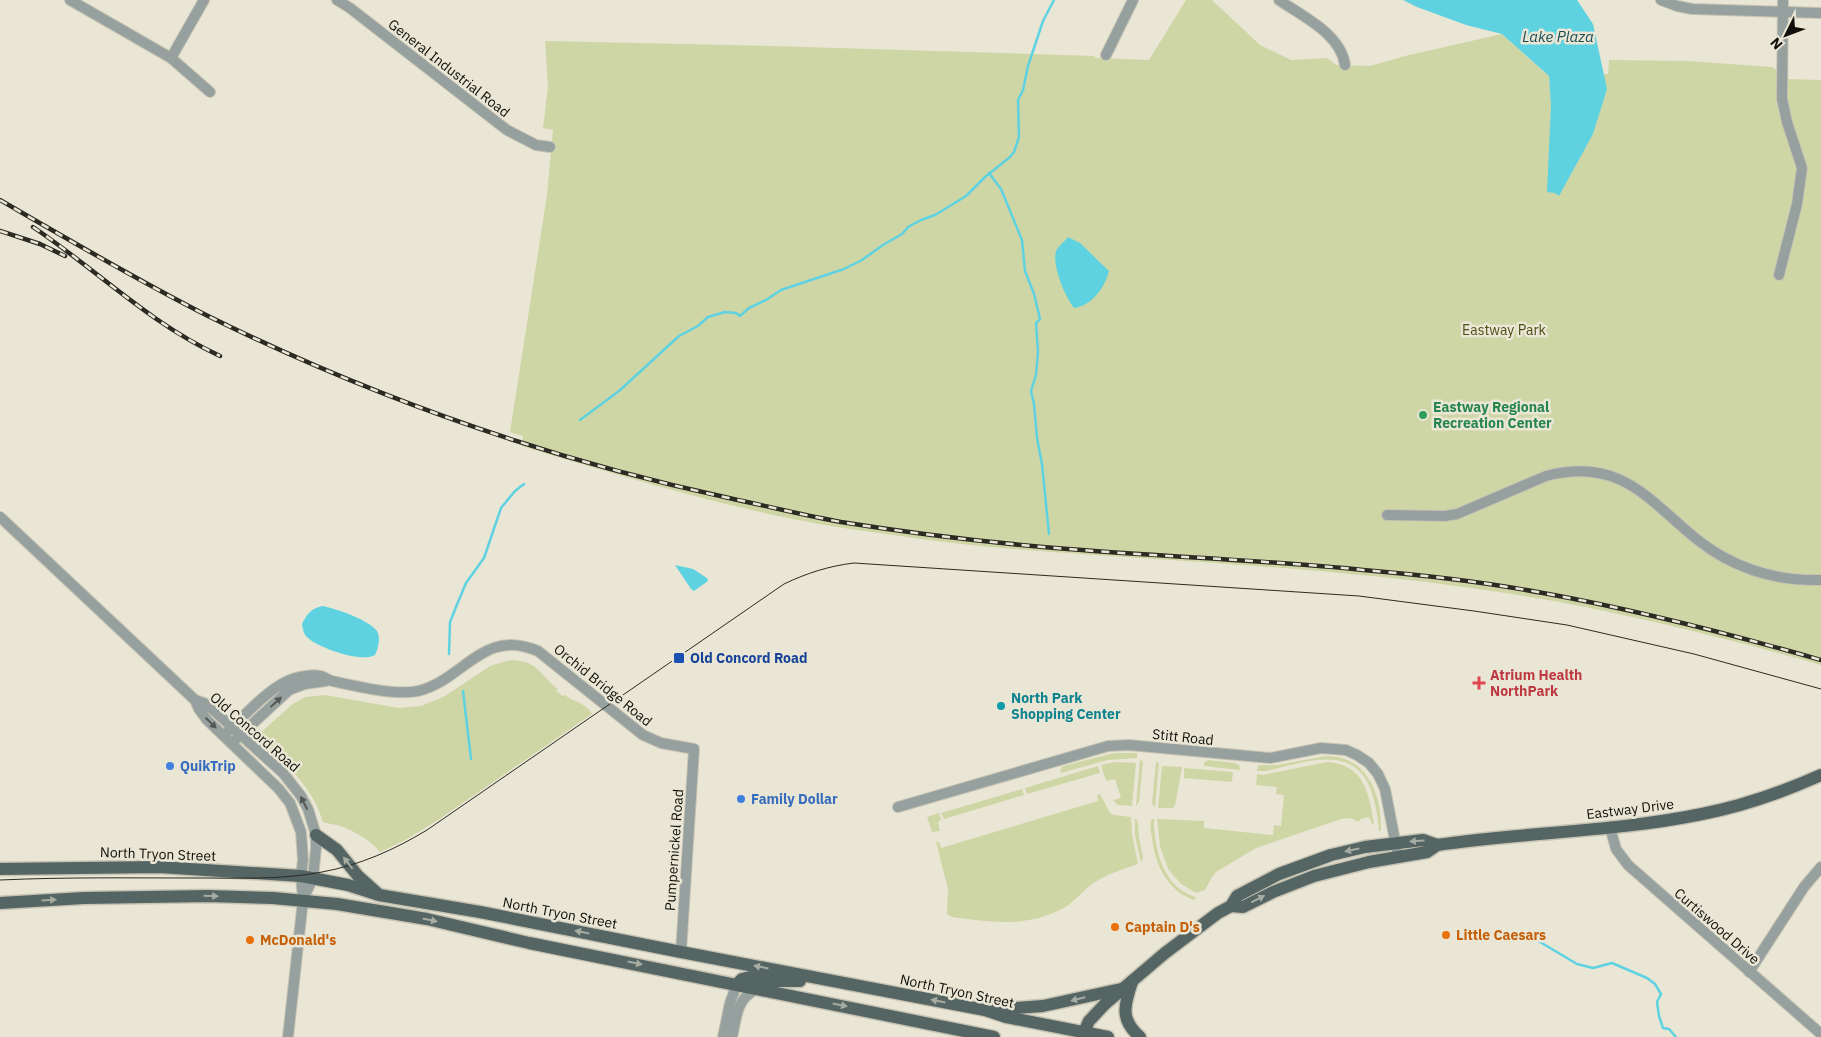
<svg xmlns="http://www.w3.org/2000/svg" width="1821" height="1037" font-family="'IBM Plex Sans',sans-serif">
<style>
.green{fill:#cfd6a5}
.water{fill:#5fd2e2}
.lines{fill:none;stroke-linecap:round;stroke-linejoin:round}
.stream{stroke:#5fd2e2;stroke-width:2.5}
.minor-casing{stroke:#c7c4b4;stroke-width:12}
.major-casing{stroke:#c7c4b4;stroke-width:15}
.minor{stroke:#96a09e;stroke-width:10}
.major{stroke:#556564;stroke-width:12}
.tram{stroke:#2b2a23;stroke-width:1}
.rail-casing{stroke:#2b2a23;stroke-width:4.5}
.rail{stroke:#eae6d5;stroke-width:2.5;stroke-dasharray:8;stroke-linecap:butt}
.oneway{fill:#535854}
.oneway2{fill:#a7aca2}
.leisure-dot{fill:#2e9e5b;stroke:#eae6d5;stroke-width:2}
.transit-dot{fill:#1a4fb4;stroke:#eae6d5;stroke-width:2}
.health-dot{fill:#e0444e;stroke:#eae6d5;stroke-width:2}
.culture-dot{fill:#0f9aa8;stroke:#eae6d5;stroke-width:2}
.shop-dot{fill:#3f7fe0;stroke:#eae6d5;stroke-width:2}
.food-dot{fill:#e8710a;stroke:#eae6d5;stroke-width:2}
.labels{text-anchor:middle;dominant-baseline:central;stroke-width:5;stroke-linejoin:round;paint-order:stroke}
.street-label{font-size:14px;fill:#100f09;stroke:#eae6d5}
.park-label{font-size:14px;fill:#4b5014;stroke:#eae6d5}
.leisure-label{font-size:14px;font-weight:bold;fill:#27864d;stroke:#eae6d5;text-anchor:start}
.transit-label{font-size:14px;font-weight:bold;fill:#164399;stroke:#eae6d5;text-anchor:start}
.health-label{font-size:14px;font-weight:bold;fill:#be3a42;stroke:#eae6d5;text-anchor:start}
.culture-label{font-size:14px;font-weight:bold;fill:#0d838f;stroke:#eae6d5;text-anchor:start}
.shop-label{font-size:14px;font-weight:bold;fill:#366cbe;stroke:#eae6d5;text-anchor:start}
.food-label{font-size:14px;font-weight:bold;fill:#c56008;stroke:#eae6d5;text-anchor:start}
.water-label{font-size:15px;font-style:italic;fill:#1a4d53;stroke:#eae6d5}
</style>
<rect width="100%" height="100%" fill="#eae6d5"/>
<g class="green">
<path d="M1186,0H1212L1260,45L1291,60L1327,58L1336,65L1370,66L1405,56L1502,34L1544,72L1608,74L1609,60L1687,61L1772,67L1789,79L1821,80V665C1708,633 1594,605 1478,589C1320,566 1160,561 1002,548C951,544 901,536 850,529C739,512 630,479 522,446L523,436L510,432L547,195L553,130L543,128L548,87L545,41L772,46L1095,56L1094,58L1149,60Z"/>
<path d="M510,660C540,661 538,674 558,689L556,691L563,696L565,695C573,702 587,703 592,714L438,820L407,839L380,852C371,841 356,832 343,827C336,824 329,824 323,822C311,783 286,767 260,739L261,732L294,703L305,697L325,695L399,708L421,706L445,696L490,666Z"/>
<polygon points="1114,753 1137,753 1137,758 1108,760 1061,773 1060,770 1063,766"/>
<path d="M1326,756C1367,756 1382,794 1381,831H1379C1378,821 1377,810 1374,800C1359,740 1309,762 1265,771H1257L1258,765H1277Z"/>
<polygon points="1140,760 1143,761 1139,802 1136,806"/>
<polygon points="1208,760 1235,763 1239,765 1240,770 1204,766 1204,763"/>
<polygon points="1115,762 1136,763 1132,806 1118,805 1113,800 1121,798 1115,779 1106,781 1101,765"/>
<polygon points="1156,762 1159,763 1155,808 1152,803"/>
<path d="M1327,762C1364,764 1369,793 1374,824H1372L1369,817L1361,819L1358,822L1351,818L1341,819L1256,848L1216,872L1212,877L1205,890L1196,893L1181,884L1168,869L1160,846L1157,819L1204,821V828L1273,835L1274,825L1281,826L1284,795L1276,794L1277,787L1256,785L1257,774L1263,775Z"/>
<polygon points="1098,766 1100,773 1027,794 1025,788"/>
<polygon points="1162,766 1182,767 1175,806 1173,808 1158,808"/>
<polygon points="1184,768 1233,772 1232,782 1184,778"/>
<polygon points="1022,789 1024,795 944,819 941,813"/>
<path d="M1100,794L1110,813L1114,815L1131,817L1132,834L1138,864C1123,869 1108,874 1095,882C1083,890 1075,902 1062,909C1024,928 992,922 952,917L947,914L948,889L936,842H939L941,848L1098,801L1097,795Z"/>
<polygon points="939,813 941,820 938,822 940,831 932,832 927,817"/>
<polygon points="1135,818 1138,822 1139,837 1143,858 1141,862 1135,836"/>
<path d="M1152,819H1154C1154,849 1163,888 1196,897L1194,900C1167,891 1155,864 1152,838C1151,831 1149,825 1152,819Z"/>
</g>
<g class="water">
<polygon points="1403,0 1577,0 1593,24 1607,89 1593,134 1559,196 1555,193 1547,192 1551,105 1549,76 1502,34 1466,25 1417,7"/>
<path d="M1068,237L1080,243L1109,271C1105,287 1092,306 1074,308C1065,297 1050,262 1057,249C1060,245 1065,241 1068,237Z"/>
<polygon points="675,565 693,569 707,578 708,581 694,591 691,589"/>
<path d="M323,606C337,609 369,620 377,631C381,638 378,649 375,655C362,663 319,648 308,638C304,635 303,630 302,624C307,614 311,608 323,606Z"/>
</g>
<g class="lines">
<g class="stream">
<polyline points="989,173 1001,189 1022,240 1025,271 1034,294 1040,319 1036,323 1038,352 1036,375 1031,391 1034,404 1037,438 1042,464 1049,534"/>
<polyline points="580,420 619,391 679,336 698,326 708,317 725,312 736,313 740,316 749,308 766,300 781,290 844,269 862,260 883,245 902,234 908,227 921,220 935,215 966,196 985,177 1010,157 1014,152 1019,137 1018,100 1023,90 1028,66 1043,21 1054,0"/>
<polyline points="449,654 450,622 456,607 466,583 484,558 501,508 515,491 524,484"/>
<polyline points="463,691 471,759"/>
<polyline points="1500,938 1522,936 1535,939 1577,964 1593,968 1612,963 1647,978 1655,984 1661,994 1657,1002 1659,1016 1663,1028 1669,1029 1676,1037"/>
</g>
<defs>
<g id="minor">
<polyline points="70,0 171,58 210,92"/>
<polyline points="337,0 350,8 507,130 536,145 550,147"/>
<path d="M1279,0C1302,16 1341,34 1345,65"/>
<polyline points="1661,0 1677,6 1692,9 1821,13"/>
<polyline points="1106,55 1133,0"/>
<polyline points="171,58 204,0"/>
<polyline points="1779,275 1797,204 1802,168 1787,122 1782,99 1783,0"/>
<path d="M1387,515L1445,516L1457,514L1546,476C1636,452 1660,523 1725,558C1755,574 1788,581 1821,580"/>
<polyline points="0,517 195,700 199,709 207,720 278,788 290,803 301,832 303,860 301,876 303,900 288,1037"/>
<polyline points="195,700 204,703 211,708 283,773 301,796 308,809 316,835 316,848 313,878 303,899"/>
<path d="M224,735C244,717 269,686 295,678C303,676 313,674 321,676C325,677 328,680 332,681C355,686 396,696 418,691C464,680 483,627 538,651L643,735L661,743L694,749L681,952"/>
<polyline points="236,739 289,690 305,684 326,681"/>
<polyline points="898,807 1108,746 1129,745 1270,758 1321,748 1346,750 1357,755 1369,763 1378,774 1385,789 1397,851"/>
<polyline points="1610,827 1616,849 1628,865 1821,1034"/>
<polyline points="1749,972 1804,887 1821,867"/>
<polyline points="723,1037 730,1003 737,984"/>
<path d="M732,1037C737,1016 736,1000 756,989"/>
</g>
<g id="major">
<polyline points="316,835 337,850 358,876 377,893"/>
<polyline points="0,869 159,867 301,876 348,885 379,895 480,912 681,952 985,1010 1006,1017 1108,1037"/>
<polyline points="0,903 84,898 208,896 273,898 337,904 427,919 529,943 994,1037"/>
<path d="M1231,906L1237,896L1279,874L1331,855L1365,847L1423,840L1437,845C1525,832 1615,832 1702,814C1743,806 1783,792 1821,775"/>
<path d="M1132,982C1124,1005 1120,1020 1140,1037"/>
<polyline points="737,984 742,979 750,977 772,981 800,981"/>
<polyline points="990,1010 1043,1006 1121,989"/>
<polyline points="1082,1037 1089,1021 1105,1004 1165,953 1218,913 1231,906 1243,907 1273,892 1314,876 1369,862 1427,852 1437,845"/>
</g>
</defs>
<use href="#minor" class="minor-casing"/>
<use href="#major" class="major-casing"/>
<use href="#minor" class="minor"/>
<use href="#major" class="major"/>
<path class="tram" d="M0,880C66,877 131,878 197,878C238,878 282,880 322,872C360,865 394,850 427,830L784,584C807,573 829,566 854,563L1359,596L1474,611L1567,625L1694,654L1821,689"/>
<defs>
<g id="rail">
<path d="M0,200C69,240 137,280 208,316C374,398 549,459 729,498C766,506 803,515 841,522C916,534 992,543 1068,549C1167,557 1265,560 1363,570C1423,575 1484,582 1543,593C1637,610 1730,634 1821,660"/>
<path d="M33,227C97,270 149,323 220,356"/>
<polyline points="0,231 40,244 65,256"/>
</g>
</defs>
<use href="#rail" class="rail-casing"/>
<use href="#rail" class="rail"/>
</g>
<defs><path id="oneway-solid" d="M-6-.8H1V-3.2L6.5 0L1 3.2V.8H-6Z" transform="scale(1.25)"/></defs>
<g class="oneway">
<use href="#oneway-solid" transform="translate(276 702) rotate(-43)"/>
<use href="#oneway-solid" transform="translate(211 723) rotate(44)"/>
<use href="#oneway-solid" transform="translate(304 803) rotate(-117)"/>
</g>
<g class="oneway2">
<use href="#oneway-solid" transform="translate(1417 841) rotate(176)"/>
<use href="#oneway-solid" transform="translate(1352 850) rotate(168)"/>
<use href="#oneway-solid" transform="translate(348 863) rotate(-128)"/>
<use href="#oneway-solid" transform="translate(211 896) rotate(1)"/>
<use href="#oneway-solid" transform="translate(1258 899) rotate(-27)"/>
<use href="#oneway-solid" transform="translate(49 900) rotate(-3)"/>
<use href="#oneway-solid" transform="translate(430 920) rotate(12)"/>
<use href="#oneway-solid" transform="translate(582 932) rotate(-169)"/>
<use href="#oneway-solid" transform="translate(635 963) rotate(12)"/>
<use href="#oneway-solid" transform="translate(761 967) rotate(-169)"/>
<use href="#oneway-solid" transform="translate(1078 999) rotate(166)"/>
<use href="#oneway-solid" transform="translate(938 1001) rotate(-169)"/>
<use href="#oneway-solid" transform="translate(840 1005) rotate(11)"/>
</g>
<circle class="leisure-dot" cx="1423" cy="415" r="5"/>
<rect class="transit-dot" x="673" y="652" width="12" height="12" rx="2.5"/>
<path class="health-dot" d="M1476.5 675.5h5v5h5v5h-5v5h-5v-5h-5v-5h5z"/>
<circle class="culture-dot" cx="1001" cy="706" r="5"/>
<g class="shop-dot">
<circle cx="170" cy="766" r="5"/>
<circle cx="741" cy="799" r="5"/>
</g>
<g class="food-dot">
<circle cx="1115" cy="927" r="5"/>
<circle cx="1446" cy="935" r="5"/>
<circle cx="250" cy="940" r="5"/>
</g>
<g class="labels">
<g class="street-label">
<text transform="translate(449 68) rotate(38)">General Industrial Road</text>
<text transform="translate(603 685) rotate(39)">Orchid Bridge Road</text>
<text transform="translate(255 732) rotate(41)">Old Concord Road</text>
<text transform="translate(1183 737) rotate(6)">Stitt Road</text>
<text transform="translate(1630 809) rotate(-7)">Eastway Drive</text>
<text transform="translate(674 850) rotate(-86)">Pumpernickel Road</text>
<text transform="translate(158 854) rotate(2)">North Tryon Street</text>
<text transform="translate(560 913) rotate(11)">North Tryon Street</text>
<text transform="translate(1717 926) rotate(41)">Curtiswood Drive</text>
<text transform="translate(957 991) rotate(12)">North Tryon Street</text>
</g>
<g class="park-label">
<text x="1504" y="330">Eastway Park</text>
</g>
<g class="leisure-label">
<text x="1433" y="407">Eastway Regional<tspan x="1433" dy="16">Recreation Center</tspan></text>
</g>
<g class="transit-label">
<text x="690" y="658">Old Concord Road</text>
</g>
<g class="health-label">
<text x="1490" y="675">Atrium Health<tspan x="1490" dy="16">NorthPark</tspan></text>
</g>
<g class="culture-label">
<text x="1011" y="698">North Park<tspan x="1011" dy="16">Shopping Center</tspan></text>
</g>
<g class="shop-label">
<text x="180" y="766">QuikTrip</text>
<text x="751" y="799">Family Dollar</text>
</g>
<g class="food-label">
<text x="1125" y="927">Captain D's</text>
<text x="1456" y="935">Little Caesars</text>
<text x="260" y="940">McDonald's</text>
</g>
<g class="water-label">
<text x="1558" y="36">Lake Plaza</text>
</g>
</g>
<g transform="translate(1786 35) rotate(228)" stroke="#eae6d5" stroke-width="4" paint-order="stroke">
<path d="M0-4L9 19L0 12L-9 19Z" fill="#100f09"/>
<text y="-8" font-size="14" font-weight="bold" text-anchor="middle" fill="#100f09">N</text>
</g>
</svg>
